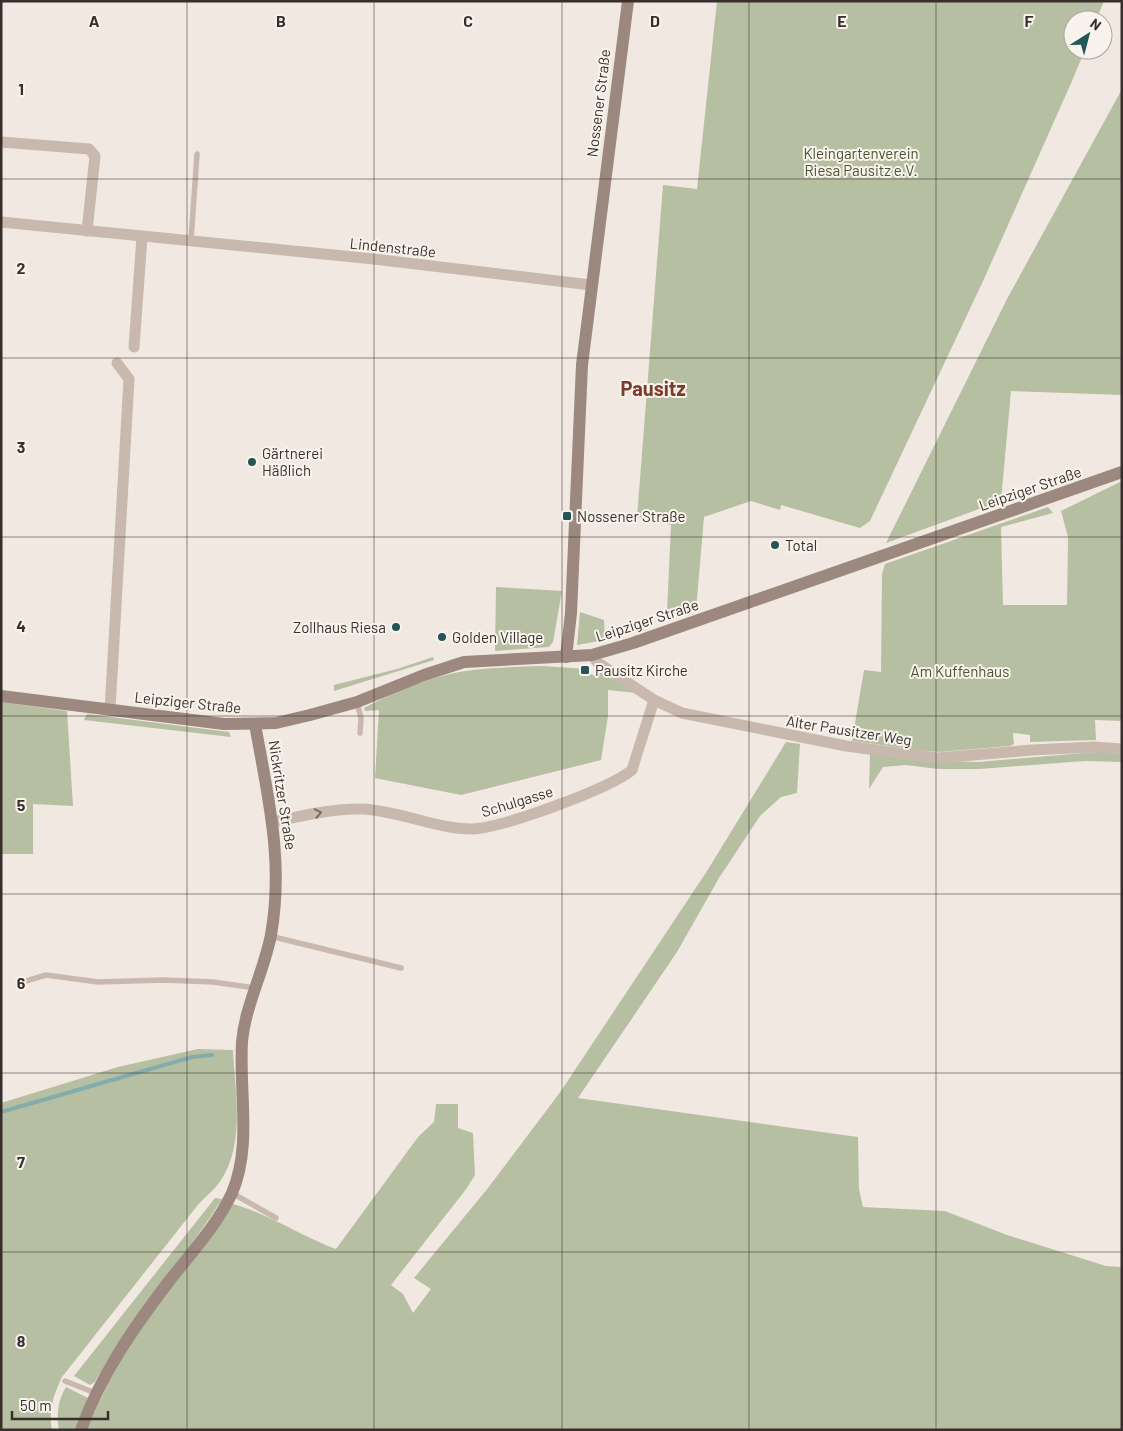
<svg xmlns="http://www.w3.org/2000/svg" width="1123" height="1431" font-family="Barlow,sans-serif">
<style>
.green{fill:#b7bfa2}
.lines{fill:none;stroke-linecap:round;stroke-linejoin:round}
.stream{stroke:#83acab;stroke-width:4}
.lane{stroke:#c9b8ae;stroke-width:5.5}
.street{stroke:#c9b8ae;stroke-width:11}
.secondary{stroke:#9c887f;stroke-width:12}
.oneway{stroke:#796d66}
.grid{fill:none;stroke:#382f2c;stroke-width:1;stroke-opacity:0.55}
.poi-dot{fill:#255656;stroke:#f9f3ed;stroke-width:2}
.labels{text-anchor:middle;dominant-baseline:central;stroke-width:4;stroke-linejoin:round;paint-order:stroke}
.street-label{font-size:15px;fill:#382f2c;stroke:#f9f3ed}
.park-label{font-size:15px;fill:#4a5432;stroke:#f9f3ed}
.poi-label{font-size:15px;fill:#382f2c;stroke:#f9f3ed;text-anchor:start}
.district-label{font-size:20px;font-weight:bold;fill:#7f3b2c;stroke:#f9f3ed}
.grid-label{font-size:16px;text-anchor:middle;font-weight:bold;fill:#382f2c;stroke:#f9f3ed;stroke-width:4;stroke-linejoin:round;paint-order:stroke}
</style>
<rect width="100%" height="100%" fill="#f1e9e1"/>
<g class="green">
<polygon points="717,1 1104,1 1096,20 1073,20 1073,50 1085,50 1072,81 984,279 870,521 860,528 781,505 780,510 751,501 704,517 696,610 675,616 671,611 667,612 671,525 637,517 663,185 697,189"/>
<polygon points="1122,89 1122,395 1011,391 1001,501 886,543 1007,299"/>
<polygon points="1122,481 1122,721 1095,720 1096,740 1030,742 1030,735 1013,733 1014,744 1010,746 940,752 910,750 910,747 906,748 852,741 864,670 881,672 882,574 885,564 1048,507 1053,513 1001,527 1003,605 1067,605 1068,537 1061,511"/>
<polygon points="496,587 562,591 553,642 549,647 495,651"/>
<polygon points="580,612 604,620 605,640 577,645"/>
<polygon points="433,657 434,660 334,691 334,685 397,669"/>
<path d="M542,666L588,669V673L598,677L600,672L637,693L608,690V716L601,760L461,795L375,778L379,710L365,711L364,708C396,691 436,674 473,670C496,667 519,667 542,666Z"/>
<polygon points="1,702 67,711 73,806 33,804 33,854 1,854"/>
<polygon points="87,714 229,732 231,737 84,720"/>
<path d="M786,742L800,744L797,793L781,797L760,816L719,878L677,952L578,1098L858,1137L859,1189L863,1207L945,1211L1007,1235L1106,1266L1122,1267V1430H87C102,1395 118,1361 140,1329C170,1287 204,1248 233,1204C269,1214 301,1236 336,1249L418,1137L434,1122L436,1104H458V1128L473,1133L475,1175L467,1188L391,1285L403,1294L413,1313L431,1289L414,1278L488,1188L561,1091L707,871Z"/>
<polygon points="1096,752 1122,754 1122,762 1085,761 980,769 938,769 906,765 883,767 869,789 870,754 912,760 978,762"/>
<path d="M198,1049L233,1050C235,1092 246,1146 219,1183C213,1191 204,1198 197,1206L62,1377C54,1394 48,1410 52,1430H1V1103L118,1067Z"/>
<path d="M215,1198L222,1199C183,1262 131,1316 95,1382L90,1385L74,1376Z"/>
<path d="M66,1387L88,1398L76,1430H59C56,1415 58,1400 66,1387Z"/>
</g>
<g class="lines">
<polyline class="stream" points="1,1112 192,1057 212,1055"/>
<g class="lane">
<polyline points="191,241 197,154"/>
<polyline points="357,702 361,718 360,733"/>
<polyline points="270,936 401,968"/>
<polyline points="26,981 46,975 98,982 164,980 213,982 256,988"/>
<polyline points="232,1193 276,1218"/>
<polyline points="65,1381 95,1393"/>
</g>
<g class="street">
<polyline points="1,142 89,149 95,156 87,231"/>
<polyline points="1,222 374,259 591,285"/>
<polyline points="134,347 142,237"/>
<polyline points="592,655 597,662 654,700 682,713 846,746 938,758 1032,750 1094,747 1122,749"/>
<polyline points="110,710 129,379 117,363"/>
<path d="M273,822C302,816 333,808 363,809C400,811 436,829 472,829C502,828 609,789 632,770L654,700"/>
</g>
<g class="secondary">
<polyline points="566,657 571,613 582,365 628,1"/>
<polyline points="1,696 224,724 276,723 310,715 357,702 424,675 464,662 592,655 633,643 1122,472"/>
<path d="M81,1430C101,1374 134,1327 170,1280C192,1252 217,1225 232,1193C252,1147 239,1091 242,1042C245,1006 264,971 271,935C284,860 268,798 255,724"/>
</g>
</g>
<defs><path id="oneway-chevron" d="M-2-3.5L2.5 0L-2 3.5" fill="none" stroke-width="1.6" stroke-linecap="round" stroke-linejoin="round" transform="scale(1.25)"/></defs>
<use class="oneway" href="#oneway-chevron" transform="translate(318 813) rotate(-11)"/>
<path class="grid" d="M187,1V1430M374,1V1430M562,1V1430M749,1V1430M936,1V1430M1,179H1122M1,358H1122M1,537H1122M1,716H1122M1,894H1122M1,1073H1122M1,1252H1122"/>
<g class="poi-dot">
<circle cx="252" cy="462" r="5"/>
<rect x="562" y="511" width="10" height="10" rx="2.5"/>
<circle cx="775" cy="545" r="5"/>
<circle cx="396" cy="627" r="5"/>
<circle cx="442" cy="637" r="5"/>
<rect x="580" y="665" width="10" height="10" rx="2.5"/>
</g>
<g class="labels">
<g class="street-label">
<text transform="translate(598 103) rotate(-83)">Nossener Straße</text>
<text transform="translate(393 247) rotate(6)">Lindenstraße</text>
<text transform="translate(1030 488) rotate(-19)">Leipziger Straße</text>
<text transform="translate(647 620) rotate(-18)">Leipziger Straße</text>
<text transform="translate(188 702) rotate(6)">Leipziger Straße</text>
<text transform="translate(849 730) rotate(9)">Alter Pausitzer Weg</text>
<text transform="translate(283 795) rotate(81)">Nickritzer Straße</text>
<text transform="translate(517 801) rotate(-17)">Schulgasse</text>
</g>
<g class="park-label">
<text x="861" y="153">Kleingartenverein<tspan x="861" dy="17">Riesa Pausitz e.V.</tspan></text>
<text x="960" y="671">Am Kuffenhaus</text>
</g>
<g class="poi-label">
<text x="262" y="453">Gärtnerei<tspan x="262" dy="17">Häßlich</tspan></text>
<text x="577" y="516">Nossener Straße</text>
<text x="785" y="545">Total</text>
<text x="386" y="627" text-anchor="end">Zollhaus Riesa</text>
<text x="452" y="637">Golden Village</text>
<text x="595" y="670">Pausitz Kirche</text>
</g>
<g class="district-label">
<text x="653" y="388">Pausitz</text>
</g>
</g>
<g class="grid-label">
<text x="94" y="27">A</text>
<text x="281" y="27">B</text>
<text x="468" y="27">C</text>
<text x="655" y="27">D</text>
<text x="842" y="27">E</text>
<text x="1029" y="27">F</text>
<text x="21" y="95">1</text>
<text x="21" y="274">2</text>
<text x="21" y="453">3</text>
<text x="21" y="632">4</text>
<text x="21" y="811">5</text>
<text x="21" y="989">6</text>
<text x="21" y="1168">7</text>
<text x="21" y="1347">8</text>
</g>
<rect width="1123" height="1431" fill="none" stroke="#382f2c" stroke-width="5"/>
<g transform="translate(1088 35) rotate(36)"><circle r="24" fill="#f9f3ed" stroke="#aca5a0"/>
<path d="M0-4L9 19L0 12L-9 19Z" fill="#255656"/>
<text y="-8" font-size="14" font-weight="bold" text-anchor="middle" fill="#382f2c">N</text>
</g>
<path d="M12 1411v8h96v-8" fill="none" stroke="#382f2c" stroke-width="2.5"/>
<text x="20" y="1411" font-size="15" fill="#382f2c" stroke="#f9f3ed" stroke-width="4" paint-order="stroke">50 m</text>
</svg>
